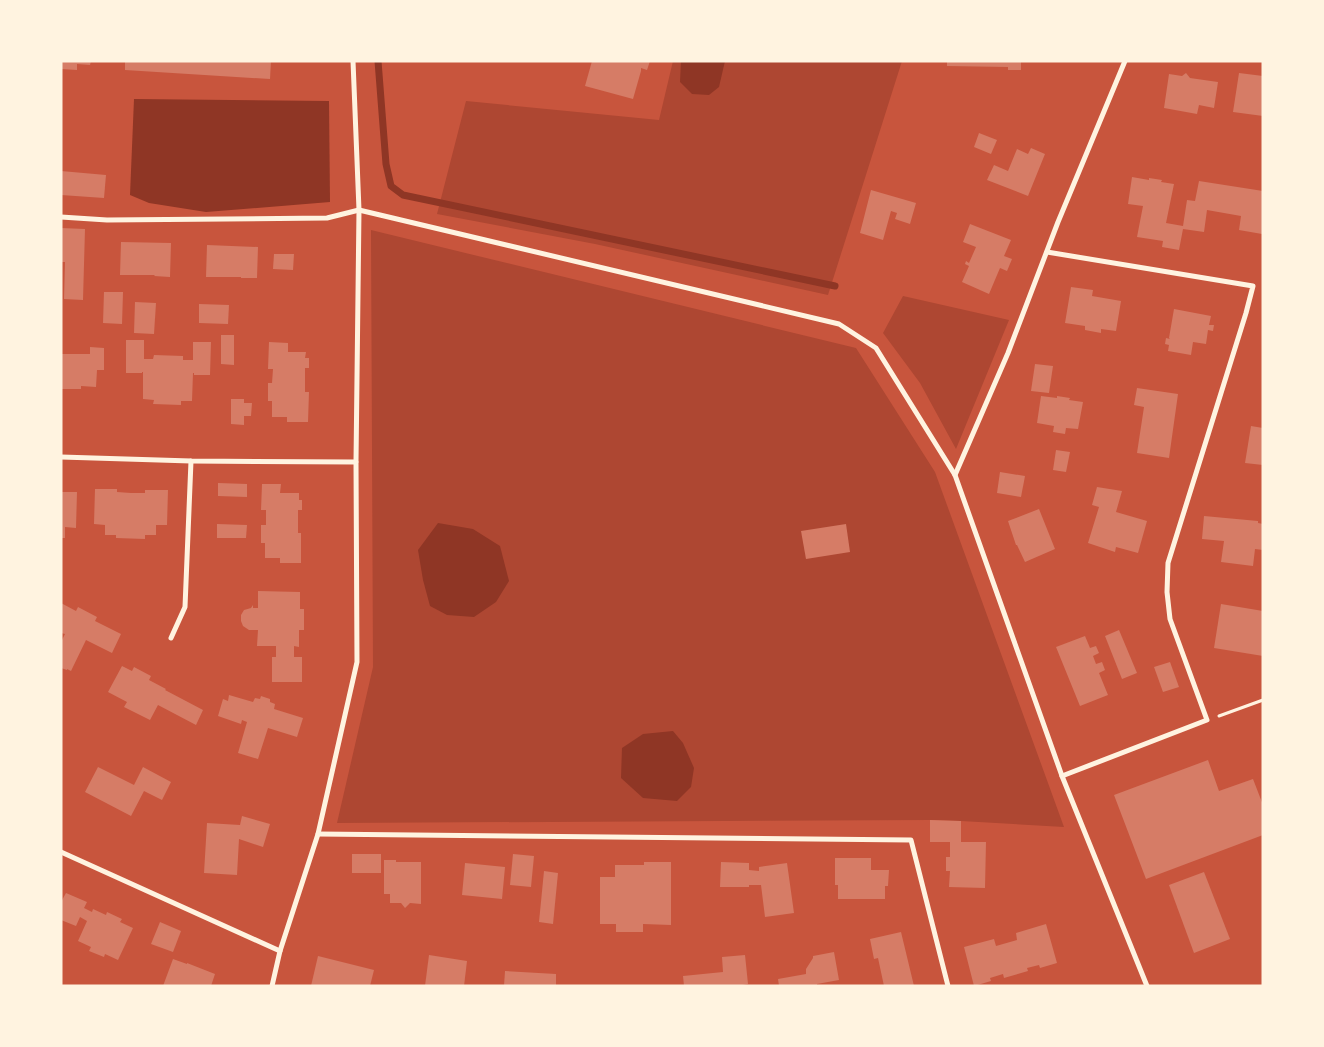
<svg xmlns="http://www.w3.org/2000/svg" width="1324" height="1047" font-family="'Source Sans 3',sans-serif">
<style>
.green{fill:#ae4732}
.water{fill:#8f3625}
.lines{fill:none;stroke-linecap:round;stroke-linejoin:round}
.stream{stroke:#8f3625;stroke-width:7}
.building{fill:#d67c66}
.path{stroke:#fff3e0;stroke-width:3}
.minor{stroke:#fff3e0;stroke-width:5}
</style>
<rect width="100%" height="100%" fill="#c8553d"/>
<g class="green">
<polygon points="673,61 902,61 828,295 595,244 437,214 466,101 659,120"/>
<polygon points="371,230 856,348 935,472 1064,827 961,821 930,820 337,823 373,667"/>
<polygon points="903,296 1009,320 956,449 920,383 883,333"/>
</g>
<g class="water">
<polygon points="681,61 725,61 719,87 709,95 692,94 680,82"/>
<polygon points="134,99 329,101 330,202 206,212 149,203 130,195"/>
<polygon points="438,523 473,529 500,546 509,581 496,602 474,617 447,615 430,606 423,580 418,550"/>
<polygon points="673,731 683,743 694,768 691,787 677,801 643,798 621,778 622,748 643,734"/>
</g>
<g class="lines">
<polyline class="stream" points="378,61 386,164 391,186 403,195 835,286"/>
</g>
<g class="building">
<polygon points="61,61 91,61 90,65 77,64 77,70 61,69"/>
<polygon points="125,61 271,61 270,79 125,70"/>
<polygon points="592,61 650,61 647,70 641,68 641,71 633,99 585,86"/>
<polygon points="947,61 1021,61 1021,70 1008,70 1008,67 947,66"/>
<polygon points="1186,73 1190,78 1218,82 1214,108 1199,105 1197,114 1164,108 1169,74 1182,76"/>
<polygon points="1239,73 1263,76 1263,116 1233,112"/>
<polygon points="979,133 997,140 991,154 974,147"/>
<polygon points="1031,148 1045,154 1028,196 987,180 994,165 1008,171 1017,149 1028,154"/>
<polygon points="61,171 106,175 104,198 61,195"/>
<polygon points="1132,177 1149,180 1149,178 1162,180 1161,182 1174,184 1166,223 1183,226 1187,200 1195,201 1199,181 1263,191 1262,234 1239,230 1241,216 1207,210 1204,232 1183,229 1179,250 1162,247 1163,241 1137,237 1143,206 1128,204"/>
<polygon points="871,190 916,203 910,224 895,219 897,213 891,211 883,240 860,233"/>
<polygon points="970,224 1011,240 1004,256 1012,259 1007,271 1000,268 989,294 962,282 969,266 965,264 966,261 969,263 976,247 963,242"/>
<polygon points="61,228 85,229 83,300 64,299 65,262 61,262"/>
<polygon points="121,242 171,243 170,277 154,276 155,275 120,275"/>
<polygon points="207,245 258,247 257,278 241,278 241,277 206,277"/>
<polygon points="274,254 294,254 293,270 273,269"/>
<polygon points="1071,287 1093,290 1092,296 1121,301 1116,331 1101,329 1101,333 1085,330 1085,326 1065,323"/>
<polygon points="104,292 123,292 122,324 103,323"/>
<polygon points="135,302 156,303 154,334 134,333"/>
<polygon points="199,304 229,305 228,324 199,323"/>
<polygon points="1174,309 1211,316 1209,325 1214,325 1213,331 1208,330 1206,344 1193,342 1191,355 1168,351 1169,345 1165,344 1166,338 1170,339 1169,338"/>
<polygon points="221,335 234,335 234,365 221,364"/>
<polygon points="126,340 144,340 144,359 153,359 154,355 183,356 183,360 193,360 193,342 211,342 210,375 194,375 194,373 193,373 192,401 181,401 181,405 153,404 154,400 143,399 143,372 142,372 142,373 126,373"/>
<polygon points="269,342 288,343 288,352 306,352 305,358 309,358 309,368 305,368 305,392 309,392 308,422 287,422 287,417 272,417 272,401 268,401 268,383 272,383 273,369 268,369"/>
<polygon points="90,347 104,348 104,370 97,370 96,387 81,386 81,389 61,389 61,354 90,354"/>
<polygon points="1035,364 1053,366 1049,393 1031,391"/>
<polygon points="1137,388 1178,394 1169,458 1137,453 1144,407 1134,405"/>
<polygon points="1041,396 1057,398 1057,396 1070,398 1069,400 1083,402 1078,429 1066,428 1065,434 1053,432 1054,426 1037,423"/>
<polygon points="231,399 244,399 244,403 252,403 251,416 244,416 244,425 231,424"/>
<polygon points="1251,426 1263,428 1263,465 1245,463"/>
<polygon points="1056,450 1070,452 1066,472 1053,470"/>
<polygon points="1000,472 1025,476 1021,497 997,493"/>
<polygon points="218,483 247,484 247,497 218,496"/>
<polygon points="262,484 281,484 280,493 299,493 299,500 302,500 302,510 298,510 298,533 301,533 301,563 280,563 280,558 265,558 265,543 261,543 261,525 266,525 266,510 261,510"/>
<polygon points="1097,487 1122,491 1116,512 1147,521 1138,553 1116,547 1115,552 1088,543 1099,507 1092,505"/>
<polygon points="95,489 117,489 117,492 131,493 145,493 145,490 168,490 167,525 156,525 156,535 145,535 145,539 116,538 116,535 105,535 105,525 94,524"/>
<polygon points="61,492 77,492 76,528 65,527 65,538 61,538"/>
<polygon points="1039,509 1055,549 1025,562 1017,545 1016,545 1008,521"/>
<polygon points="1204,516 1258,521 1258,523 1263,524 1263,550 1255,549 1253,566 1221,562 1224,541 1202,539"/>
<polygon points="217,524 247,525 246,538 217,538"/>
<polygon points="846,524 850,552 806,559 801,531"/>
<polygon points="258,591 300,592 300,609 304,609 304,630 299,630 299,647 294,646 294,657 302,657 302,682 272,682 272,657 276,657 276,646 257,646 258,630 249,630 243,626 241,621 241,615 244,610 251,608 253,605 253,608 258,608"/>
<polygon points="61,603 76,611 78,607 97,617 95,621 121,634 112,653 86,640 71,671 67,669 67,670 61,668 61,642 65,634 61,633"/>
<polygon points="1221,604 1263,611 1263,656 1214,648"/>
<polygon points="1119,630 1137,673 1122,679 1105,636"/>
<polygon points="1085,636 1090,648 1096,646 1099,653 1093,656 1096,664 1102,662 1105,670 1099,673 1108,695 1080,706 1056,647"/>
<polygon points="1170,662 1179,687 1163,692 1154,667"/>
<polygon points="122,666 132,671 134,667 151,676 149,680 166,689 165,690 203,710 196,725 158,705 150,720 124,707 127,702 108,692"/>
<polygon points="229,695 253,702 255,698 260,699 261,696 270,699 270,702 275,704 274,709 303,718 297,737 268,728 258,759 238,753 247,722 242,720 241,724 218,716 223,699 228,701"/>
<polygon points="1208,760 1219,791 1253,779 1263,805 1263,835 1146,879 1114,795"/>
<polygon points="98,767 134,785 143,767 171,782 162,800 144,791 131,816 85,792"/>
<polygon points="242,816 270,824 263,847 239,839 237,875 204,873 207,823 240,825"/>
<polygon points="930,820 961,821 961,842 986,842 985,888 949,887 950,871 946,871 946,857 950,857 950,842 930,842"/>
<rect x="352" y="854" width="29" height="19"/>
<polygon points="513,854 534,856 531,887 510,885"/>
<polygon points="835,858 871,858 871,870 889,870 888,886 885,886 885,899 838,899 838,885 835,885"/>
<polygon points="384,860 396,860 396,862 421,862 421,904 410,903 405,908 401,903 390,903 390,894 384,894"/>
<polygon points="644,862 671,862 671,925 643,924 643,932 616,932 616,924 600,924 600,877 615,877 615,865 644,865"/>
<polygon points="721,862 749,863 749,870 759,871 759,867 787,863 794,913 765,917 761,885 749,885 749,887 720,887"/>
<polygon points="465,863 505,867 502,899 462,895"/>
<polygon points="544,871 558,873 553,924 539,922"/>
<polygon points="1204,872 1230,939 1194,953 1169,885"/>
<polygon points="66,893 87,902 84,908 92,912 93,909 106,915 107,912 122,919 120,922 133,928 118,960 105,954 104,957 89,951 91,947 78,941 87,921 80,917 76,926 61,920 61,902"/>
<polygon points="160,922 181,931 173,952 151,944"/>
<polygon points="1046,924 1057,963 1040,968 1039,965 1027,968 1028,971 1004,978 1003,974 990,978 991,981 974,986 964,947 994,939 996,946 1017,940 1016,933"/>
<polygon points="901,932 914,986 884,986 878,958 874,959 870,939"/>
<polygon points="834,952 839,980 817,984 817,986 779,986 778,979 806,974 806,969 813,958 813,956"/>
<polygon points="429,955 467,961 464,986 425,986"/>
<polygon points="745,955 748,984 737,986 684,986 683,976 723,972 722,957"/>
<polygon points="318,956 374,970 370,986 311,986"/>
<polygon points="173,959 187,964 187,963 215,974 211,986 163,986"/>
<polygon points="505,971 556,974 556,986 504,986"/>
</g>
<g class="lines">
<polyline class="path" points="1219,716 1263,700"/>
<g class="minor">
<polyline points="61,217 107,220 327,218 359,210 839,324 876,348 955,475 1062,776 1147,986"/>
<polyline points="1047,252 1253,286 1246,313 1168,563 1167,592 1170,619 1207,720 1062,776"/>
<polyline points="61,457 191,461 356,462"/>
<polyline points="955,475 1008,353 1058,222 1125,61"/>
<polyline points="171,638 185,607 191,461"/>
<polyline points="318,834 911,840 948,986"/>
<polyline points="61,852 280,951"/>
<polyline points="272,986 280,951 318,834 357,662 356,462 359,210 353,61"/>
</g>
</g>
<rect width="1324" height="1047" fill="none" stroke="#fff3e0" stroke-width="125"/>
</svg>
